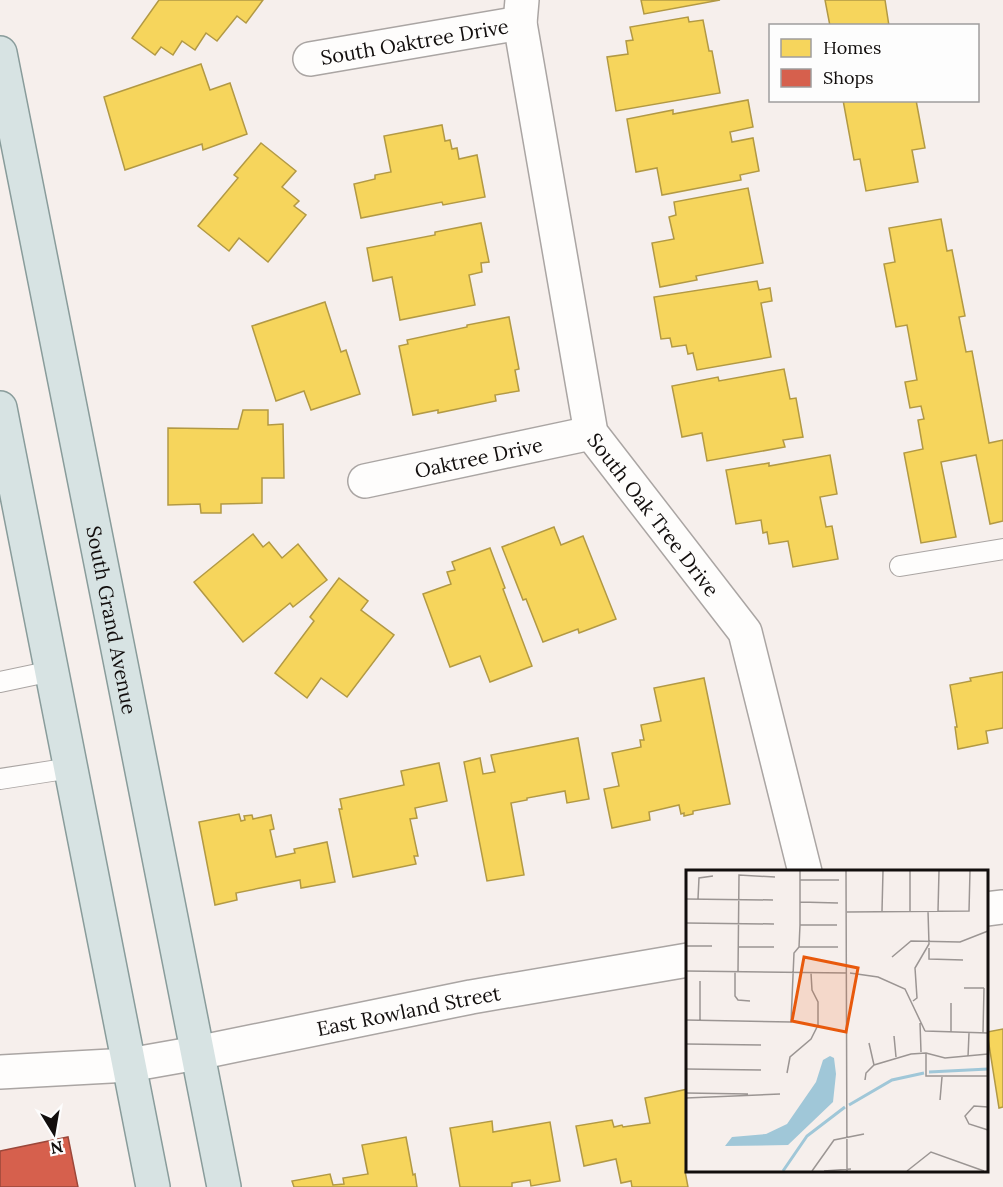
<svg xmlns="http://www.w3.org/2000/svg" width="1003" height="1187" font-family="Lora,serif">
<style>
.homes{fill:#f6d55c;stroke:#b29944;stroke-width:1.5}
.shops{fill:#d6604d;stroke:#9b473a;stroke-width:1.5}
.lines{fill:none;stroke-linecap:round;stroke-linejoin:round}
.lane-casing{stroke:#aaa5a3;stroke-width:22}
.street-casing{stroke:#aaa5a3;stroke-width:36}
.secondary-casing{stroke:#aaa5a3;stroke-width:36}
.primary-casing{stroke:#899c9b;stroke-width:36}
.lane{stroke:#fefdfc;stroke-width:20}
.street{stroke:#fefdfc;stroke-width:33}
.secondary{stroke:#fefdfc;stroke-width:33}
.primary{stroke:#d7e3e3;stroke-width:33}
.labels{text-anchor:middle;dominant-baseline:central;stroke-width:6;stroke-linejoin:round;paint-order:stroke}
.street-label{font-size:20px;fill:#120e0d;stroke:#fdfdfd}
.inset-river{fill:none;stroke:#a0c7d8;stroke-width:3}
.inset-road{fill:none;stroke:#9b9593;stroke-width:1.5}
.view{fill:#e8590c;fill-opacity:0.15;stroke:#e8590c;stroke-width:3}
.inset-edge{fill:none;stroke:#120e0d;stroke-width:3}
</style>
<rect width="100%" height="100%" fill="#f6efec"/>
<g class="homes">
<polygon points="159,0 263,0 246,23 237,16 217,41 206,33 195,50 182,41 173,55 161,47 155,55 132,38"/>
<polygon points="641,0 720,0 644,14"/>
<polygon points="825,0 885,0 889,26 830,26"/>
<polygon points="688,17 689,22 703,20 709,51 712,51 720,93 616,111 607,57 628,54 626,41 633,40 630,27"/>
<polygon points="201,64 210,90 230,83 247,134 203,150 202,144 125,170 104,97"/>
<polygon points="748,100 753,127 730,132 732,142 753,138 759,171 740,175 741,180 662,195 657,168 636,172 627,119 673,110 673,114"/>
<polygon points="843,100 916,100 925,148 912,150 918,182 866,191 860,159 854,160"/>
<polygon points="442,125 445,141 450,140 452,149 457,148 459,159 477,155 485,197 443,205 442,202 361,218 354,184 375,179 375,175 391,172 384,136"/>
<polygon points="261,143 296,171 282,187 299,201 294,206 306,215 268,262 239,238 229,251 198,226 238,178 234,175"/>
<polygon points="748,188 763,263 696,276 697,280 660,287 652,243 674,239 669,217 676,215 674,202"/>
<polygon points="941,219 947,251 952,250 965,316 959,317 966,352 972,351 989,443 1003,440 1003,521 990,524 976,455 941,462 956,537 921,543 904,453 923,449 918,420 924,419 921,406 910,408 905,382 917,380 907,325 896,327 884,264 895,262 889,228"/>
<polygon points="481,223 489,262 481,263 482,272 469,275 475,305 400,320 392,277 373,281 367,248 435,235 435,232"/>
<polygon points="757,281 759,290 770,288 772,301 761,303 771,357 697,370 693,353 688,354 686,345 672,347 670,338 661,339 654,297"/>
<polygon points="325,302 341,352 346,350 360,394 311,410 304,391 276,401 252,326"/>
<polygon points="509,317 519,369 515,370 519,391 495,395 496,401 438,413 438,410 413,415 399,346 408,344 407,340 467,327 467,325"/>
<polygon points="784,369 790,399 796,398 803,437 783,440 785,447 707,461 702,433 682,437 672,386 718,377 719,381"/>
<polygon points="243,410 268,410 268,425 283,424 284,478 262,478 262,503 221,504 221,513 201,513 200,504 168,505 168,428 238,429"/>
<polygon points="830,455 837,494 820,497 826,527 832,526 838,559 793,567 788,541 769,544 767,532 763,533 761,520 736,524 726,470 769,463 769,466"/>
<polygon points="554,527 561,545 583,536 616,619 579,633 578,629 543,642 526,599 523,600 502,547"/>
<polygon points="253,534 263,547 269,542 282,558 298,544 327,580 293,607 290,603 243,642 194,582"/>
<polygon points="490,548 505,588 503,589 532,666 490,682 480,656 450,667 423,594 451,584 447,572 455,570 452,562"/>
<polygon points="339,578 368,601 361,610 394,635 347,697 321,678 307,698 275,673 314,621 310,617"/>
<polygon points="1003,672 1003,728 986,731 988,743 958,749 955,727 957,727 950,685 971,681 970,678"/>
<polygon points="704,678 730,804 693,811 693,814 684,816 684,813 681,814 679,805 649,812 650,820 612,828 604,789 619,786 612,753 641,747 640,740 644,740 641,725 661,721 654,688"/>
<polygon points="578,738 589,799 567,803 565,791 527,798 527,800 511,803 524,875 487,881 464,762 480,758 483,774 495,772 491,755"/>
<polygon points="439,763 447,801 415,808 417,818 410,819 418,856 414,856 416,864 353,877 339,809 342,809 340,799 404,785 401,771"/>
<polygon points="239,814 241,821 245,820 244,816 252,815 253,819 271,815 274,829 270,830 276,857 295,853 294,849 327,842 335,882 301,888 300,880 236,893 237,900 215,905 199,822"/>
<polygon points="1003,1029 1003,1107 999,1108 987,1032"/>
<polygon points="688,1089 689,1170 685,1171 688,1187 632,1187 631,1181 621,1183 616,1159 584,1166 576,1126 612,1120 614,1127 622,1125 623,1127 650,1123 645,1098"/>
<polygon points="492,1121 493,1132 550,1122 560,1181 531,1186 530,1180 512,1183 512,1187 460,1187 450,1128"/>
<polygon points="406,1137 413,1175 415,1174 417,1187 294,1187 292,1181 330,1174 333,1185 344,1184 343,1178 368,1174 362,1145"/>
</g>
<polygon class="shops" points="68,1137 78,1187 0,1187 0,1151"/>
<g class="lines">
<defs>
<g id="lane">
<polyline points="900,566 1003,549"/>
<polyline points="0,682 52,671"/>
<polyline points="0,779 71,768"/>
</g>
<g id="street">
<path id="s1" d="M522,0L520,23L591,433L745,632L805,872"/>
<path id="s2" d="M310,59L520,23"/>
<path id="s3" d="M365,481L591,433"/>
</g>
<g id="secondary">
<polyline points="986,909 1003,907"/>
<path id="s4" d="M0,1072L129,1065L197,1053L471,997L688,960"/>
</g>
<g id="primary">
<path id="s5" d="M0,53C77,431 148,809 224,1187"/>
<polyline points="0,408 153,1187"/>
</g>
</defs>
<use href="#lane" class="lane-casing"/>
<use href="#street" class="street-casing"/>
<use href="#secondary" class="secondary-casing"/>
<use href="#primary" class="primary-casing"/>
<use href="#lane" class="lane"/>
<use href="#street" class="street"/>
<use href="#secondary" class="secondary"/>
<use href="#primary" class="primary"/>
</g>
<g class="labels">
<g class="street-label">
<text stroke="none"><textPath href="#s2" startOffset="106">South Oaktree Drive</textPath></text>
<text stroke="none"><textPath href="#s3" startOffset="116">Oaktree Drive</textPath></text>
<text stroke="none"><textPath href="#s1" startOffset="542">South Oak Tree Drive</textPath></text>
<text stroke="none"><textPath href="#s5" startOffset="578">South Grand Avenue</textPath></text>
<text stroke="none"><textPath href="#s4" startOffset="414">East Rowland Street</textPath></text>
</g>
</g>
<g transform="translate(686 870)">
<rect width="302" height="302" fill="#f6efec"/>
<path d="M144,186L148,188L150,204L147,232L102,275L39,276L46,267L80,264L101,254L130,212L137,190Z" fill="#a0c7d8"/>
<path class="inset-river" d="M243,202L302,199M163,235L206,210L238,203M97,301L121,266L159,237"/>
<path class="inset-road" d="M160,1L161,301M224,1V41M114,10H153M0,29L87,30M12,29L13,8L27,6M114,32L152,33M196,41L197,1M252,41L253,1M161,42L283,41L284,1M0,53L88,54M114,55H151M0,76H26M52,77H88M113,77H152M243,78V89L277,90M206,87L225,71L274,72L302,61M0,101L161,103M49,102V126L52,130L64,131M52,102L53,5L89,7M164,103L192,107L219,119L239,161M14,111V150M278,118H298M227,131L231,128L229,98L243,74L242,41M0,150L105,152L108,83L113,77L114,55V1M234,153L235,182M239,161L302,163M265,163V133M297,163L298,118M208,166L210,187M183,173L188,195M0,174L75,175M240,183V206H302M282,187L283,163M0,199L75,200M101,203L104,187L125,169L132,155V132L126,120L125,103M179,210L180,203L188,195L225,184L240,183L259,188L302,184M0,223L62,224M0,228L94,224M254,230L256,207M302,237L288,236L279,246L283,254L302,260M126,301L148,270L178,264M138,301L165,299M221,301L245,282L298,301"/>
<path class="view" d="M118,87L172,98L160,162L106,151Z"/>
<rect width="302" height="302" class="inset-edge"/>
</g>
<rect x="769" y="24" width="210" height="78" fill="#fdfdfd" stroke="#9f9d9d" stroke-width="1.5"/>
<rect x="781" y="39" width="30" height="18" fill="#f6d55c" stroke="#9f9d9d" stroke-width="1.5"/>
<text x="823" y="54" font-size="18" fill="#120e0d">Homes</text>
<rect x="781" y="69" width="30" height="18" fill="#d6604d" stroke="#9f9d9d" stroke-width="1.5"/>
<text x="823" y="84" font-size="18" fill="#120e0d">Shops</text>
<g transform="translate(54 1133) rotate(169)" stroke="#fdfdfd" stroke-width="4.5" paint-order="stroke">
<path d="M0-4.5L10 22L0 15L-10 22Z" fill="#120e0d"/>
<text y="-9" font-size="16" font-weight="bold" text-anchor="middle" fill="#120e0d">N</text>
</g>
</svg>
